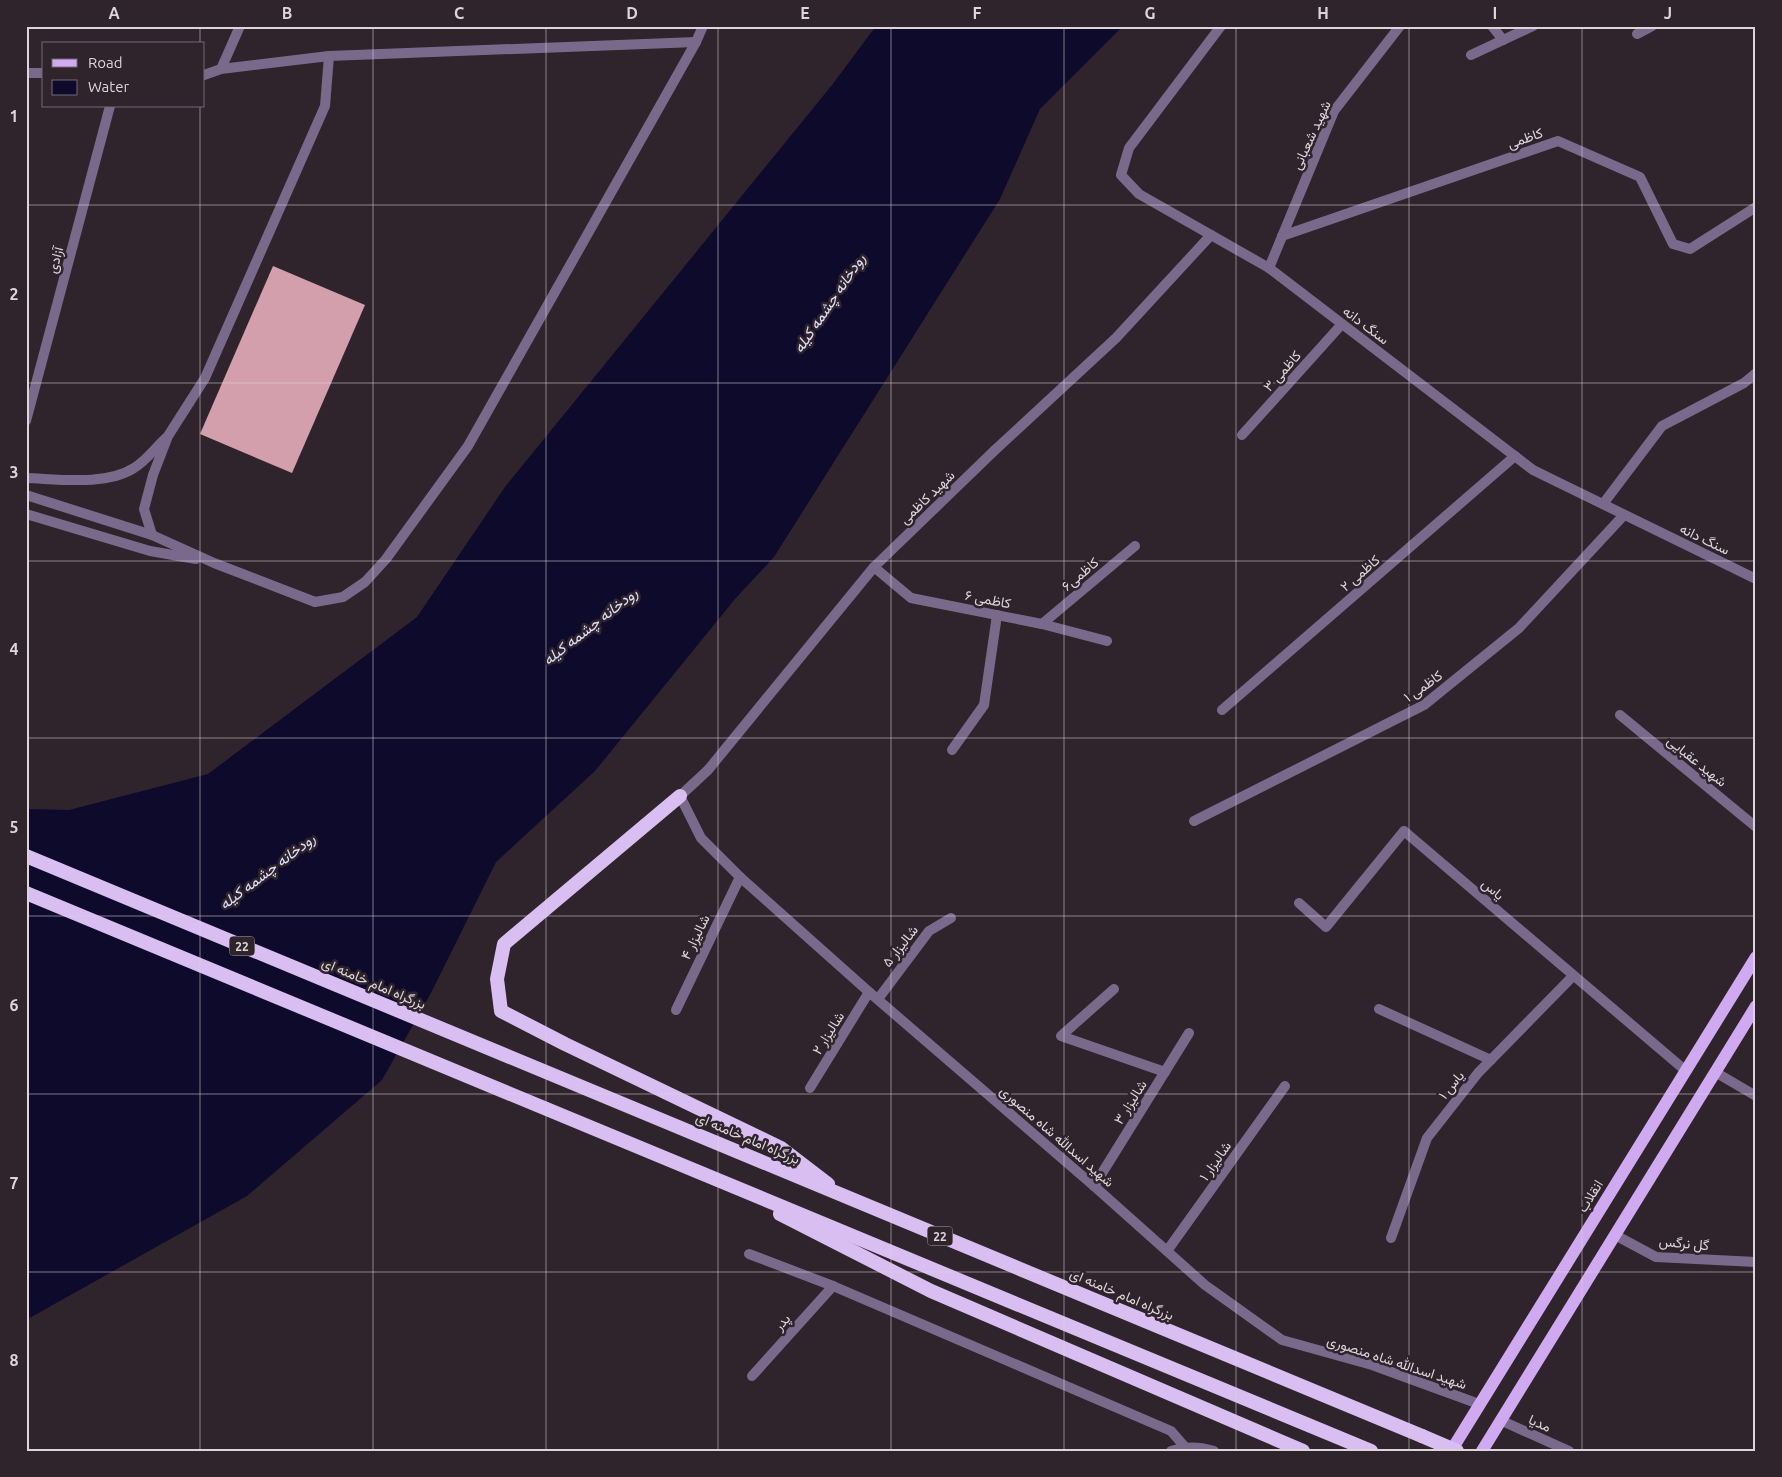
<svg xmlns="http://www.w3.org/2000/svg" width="1782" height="1477" font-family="Ubuntu,Vazirmatn,sans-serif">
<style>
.water{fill:#0d0a2c}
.building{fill:#d39fac}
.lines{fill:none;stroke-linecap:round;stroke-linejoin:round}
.minor{stroke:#7b698b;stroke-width:10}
.tertiary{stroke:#7b698b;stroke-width:10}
.primary{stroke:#cfaaf1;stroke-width:12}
.trunk{stroke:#d9bef2;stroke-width:14}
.trunk-bridge{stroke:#d9bef2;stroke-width:14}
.grid{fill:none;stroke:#ded5db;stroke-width:1;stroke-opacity:0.55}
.labels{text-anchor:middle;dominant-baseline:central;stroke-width:5;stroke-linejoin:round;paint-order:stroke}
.shield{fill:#2f232c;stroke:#aaa0a6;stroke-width:1}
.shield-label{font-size:12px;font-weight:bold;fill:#ded5db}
.street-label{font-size:14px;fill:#ded5db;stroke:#2f232c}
.water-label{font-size:15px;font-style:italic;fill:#dfe1fd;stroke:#2f232c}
.neatline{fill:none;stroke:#ded5db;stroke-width:2}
.grid-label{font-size:16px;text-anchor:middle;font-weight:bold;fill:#ded5db}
</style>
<rect width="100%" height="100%" fill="#2f232c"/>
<polygon class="water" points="876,26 1123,26 1040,109 1000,199 774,557 735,599 595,771 496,862 431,993 382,1080 247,1196 26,1320 26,809 69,810 208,774 417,617 505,487 832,85"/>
<polygon class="building" points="273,266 365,305 292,473 200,434"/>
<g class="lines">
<g class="minor">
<polyline points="1492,26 1503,40"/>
<polyline points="1637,34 1652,26"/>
<polyline points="1471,55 1533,26"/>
<polyline points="329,56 696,42"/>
<polyline points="26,73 44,73"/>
<polyline points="204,75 221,69 240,26"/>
<polyline points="1211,235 1116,338 995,450 874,567 708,770 680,796 701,838 740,877 869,992 1094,1186 1205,1285 1282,1340 1372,1365 1479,1404"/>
<polyline points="1282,236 1558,141 1640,177 1673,244 1690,249 1756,207"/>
<polyline points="1269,268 1334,111 1400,26"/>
<polyline points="26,421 110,106"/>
<polyline points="1242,435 1342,324"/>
<path d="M26,478C58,479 106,486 134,468C146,461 156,447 166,438"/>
<polyline points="1603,504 1662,426 1744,383 1756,373"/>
<polyline points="152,535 144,509 153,475 168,436 205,378 325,106 329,56 221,69"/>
<polyline points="874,567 911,598 1042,624 1107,641"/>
<polyline points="1042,624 1135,546"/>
<polyline points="1222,710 1515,456"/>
<polyline points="1620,715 1756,827"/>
<polyline points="952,750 984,705 997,615"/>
<polyline points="1194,821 1424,705 1519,628 1624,515"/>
<polyline points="1299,903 1326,927 1404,831 1686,1071"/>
<polyline points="1114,989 1061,1036 1165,1072"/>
<polyline points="878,999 929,931 951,918"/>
<polyline points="1379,1009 1491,1060"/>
<polyline points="676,1010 740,877"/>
<polyline points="1715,1072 1756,1096"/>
<polyline points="810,1088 869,992"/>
<polyline points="1094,1186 1189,1033"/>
<polyline points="1615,1235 1656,1257 1756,1262"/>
<polyline points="1391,1238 1427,1138 1478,1073 1573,976"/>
<polyline points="1167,1251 1285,1086"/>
<polyline points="749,1254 833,1286 1171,1431 1185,1447"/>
<polyline points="752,1376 833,1286"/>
<polyline points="1500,1420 1569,1451"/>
<path d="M1171,1451C1186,1446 1199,1446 1214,1451"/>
</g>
<g class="tertiary">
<polyline points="1221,26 1129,148 1121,175 1139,194 1269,268 1533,470 1756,579"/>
<polyline points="26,495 152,535 214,563 315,602 343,597 365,582 386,559 468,446 696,42 703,26"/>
<polyline points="26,514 150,551 196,559"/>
</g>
<g class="primary">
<polyline points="1451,1451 1756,957"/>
<polyline points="1482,1451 1756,1006"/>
</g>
<g class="trunk">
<polyline points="680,796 504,944 497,979 501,1011 565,1044 781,1148 828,1184"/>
<polyline points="26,856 1422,1436"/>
<polyline points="26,893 1371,1451"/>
<polyline points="780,1214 931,1291 1303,1451"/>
</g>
<polyline class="trunk-bridge" points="1422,1436 1457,1451"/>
</g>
<path class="grid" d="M200,26V44M373,26V1451M546,26V1451M718,26V1451M891,26V1451M1064,26V1451M1236,26V1451M1409,26V1451M1582,26V1451M200,106V1451M26,205H1756M26,383H1756M26,561H1756M26,738H1756M26,916H1756M26,1094H1756M26,1272H1756"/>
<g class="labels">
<g class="shield">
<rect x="229.5" y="936.5" width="25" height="19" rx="4"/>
<rect x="927.5" y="1226.5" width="25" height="19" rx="4"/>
</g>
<g class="shield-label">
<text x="242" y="946">22</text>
<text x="940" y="1236">22</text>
</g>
<g class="street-label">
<text transform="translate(1311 135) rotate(-65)">شهید شعبانی</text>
<text transform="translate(1525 138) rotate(-19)">کاظمی</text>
<text transform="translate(55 260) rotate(-75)">آزادی</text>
<text transform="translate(1366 325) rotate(37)">سنگ دانه</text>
<text transform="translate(1282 371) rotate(-48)">کاظمی ۳</text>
<text transform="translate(927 497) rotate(-44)">شهید کاظمی</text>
<text transform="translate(1705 539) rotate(26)">سنگ دانه</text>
<text transform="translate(1360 573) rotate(-41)">کاظمی ۲</text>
<text transform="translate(1080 574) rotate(-40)">کاظمی۶</text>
<text transform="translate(988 599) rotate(11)">کاظمی ۶</text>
<text transform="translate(1423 686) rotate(-35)">کاظمی ۱</text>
<text transform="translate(1697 761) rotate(39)">شهید عقبایی</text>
<text transform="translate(1493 889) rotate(40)">یاس</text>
<text transform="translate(695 937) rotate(-64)">شالیزار ۴</text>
<text transform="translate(900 946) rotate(-52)">شالیزار ۵</text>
<text transform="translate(374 983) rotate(23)">بزرگراه امام خامنه ای</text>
<text transform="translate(828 1033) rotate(-58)">شالیزار ۲</text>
<text transform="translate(1451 1085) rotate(-51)">یاس ۱</text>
<text transform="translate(1130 1102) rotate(-58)">شالیزار ۳</text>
<text transform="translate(1057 1136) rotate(41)">شهید اسدالله شاه منصوری</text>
<text transform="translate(748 1138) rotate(23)">بزرگراه امام خامنه ای</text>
<text transform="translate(1215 1161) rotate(-55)">شالیزار ۱</text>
<text transform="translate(1590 1196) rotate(-58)">انقلاب</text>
<text transform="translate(1684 1243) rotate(5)">گل نرگس</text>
<text transform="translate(1122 1294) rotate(23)">بزرگراه امام خامنه ای</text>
<text transform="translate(782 1322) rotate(-48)">پدر</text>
<text transform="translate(1397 1362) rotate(18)">شهید اسدالله شاه منصوری</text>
<text transform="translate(1540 1423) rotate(24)">مدیا</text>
</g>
<g class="water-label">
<text transform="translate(829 303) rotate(-56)">رودخانه چشمه کیله</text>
<text transform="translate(590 626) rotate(-38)">رودخانه چشمه کیله</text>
<text transform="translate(267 871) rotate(-37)">رودخانه چشمه کیله</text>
</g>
</g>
<rect width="1782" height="1477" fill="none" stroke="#2f232c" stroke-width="55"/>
<rect x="42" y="42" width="162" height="65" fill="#2f232c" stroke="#756a72"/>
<rect x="52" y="59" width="25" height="8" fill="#cfaaf1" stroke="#756a72"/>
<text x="88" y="68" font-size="15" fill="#ded5db">Road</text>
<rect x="52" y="80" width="25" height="15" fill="#0d0a2c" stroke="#756a72"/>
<text x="88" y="92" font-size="15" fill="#ded5db">Water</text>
<rect x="28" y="28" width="1726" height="1422" class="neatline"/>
<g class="grid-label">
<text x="114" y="19">A</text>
<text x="287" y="19">B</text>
<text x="459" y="19">C</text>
<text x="632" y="19">D</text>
<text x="805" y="19">E</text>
<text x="977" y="19">F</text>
<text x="1150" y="19">G</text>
<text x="1323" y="19">H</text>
<text x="1495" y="19">I</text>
<text x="1668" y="19">J</text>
<text x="14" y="122">1</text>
<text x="14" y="300">2</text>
<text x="14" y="478">3</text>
<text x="14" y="655">4</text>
<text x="14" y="833">5</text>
<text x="14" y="1011">6</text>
<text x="14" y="1189">7</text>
<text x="14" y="1366">8</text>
</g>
</svg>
